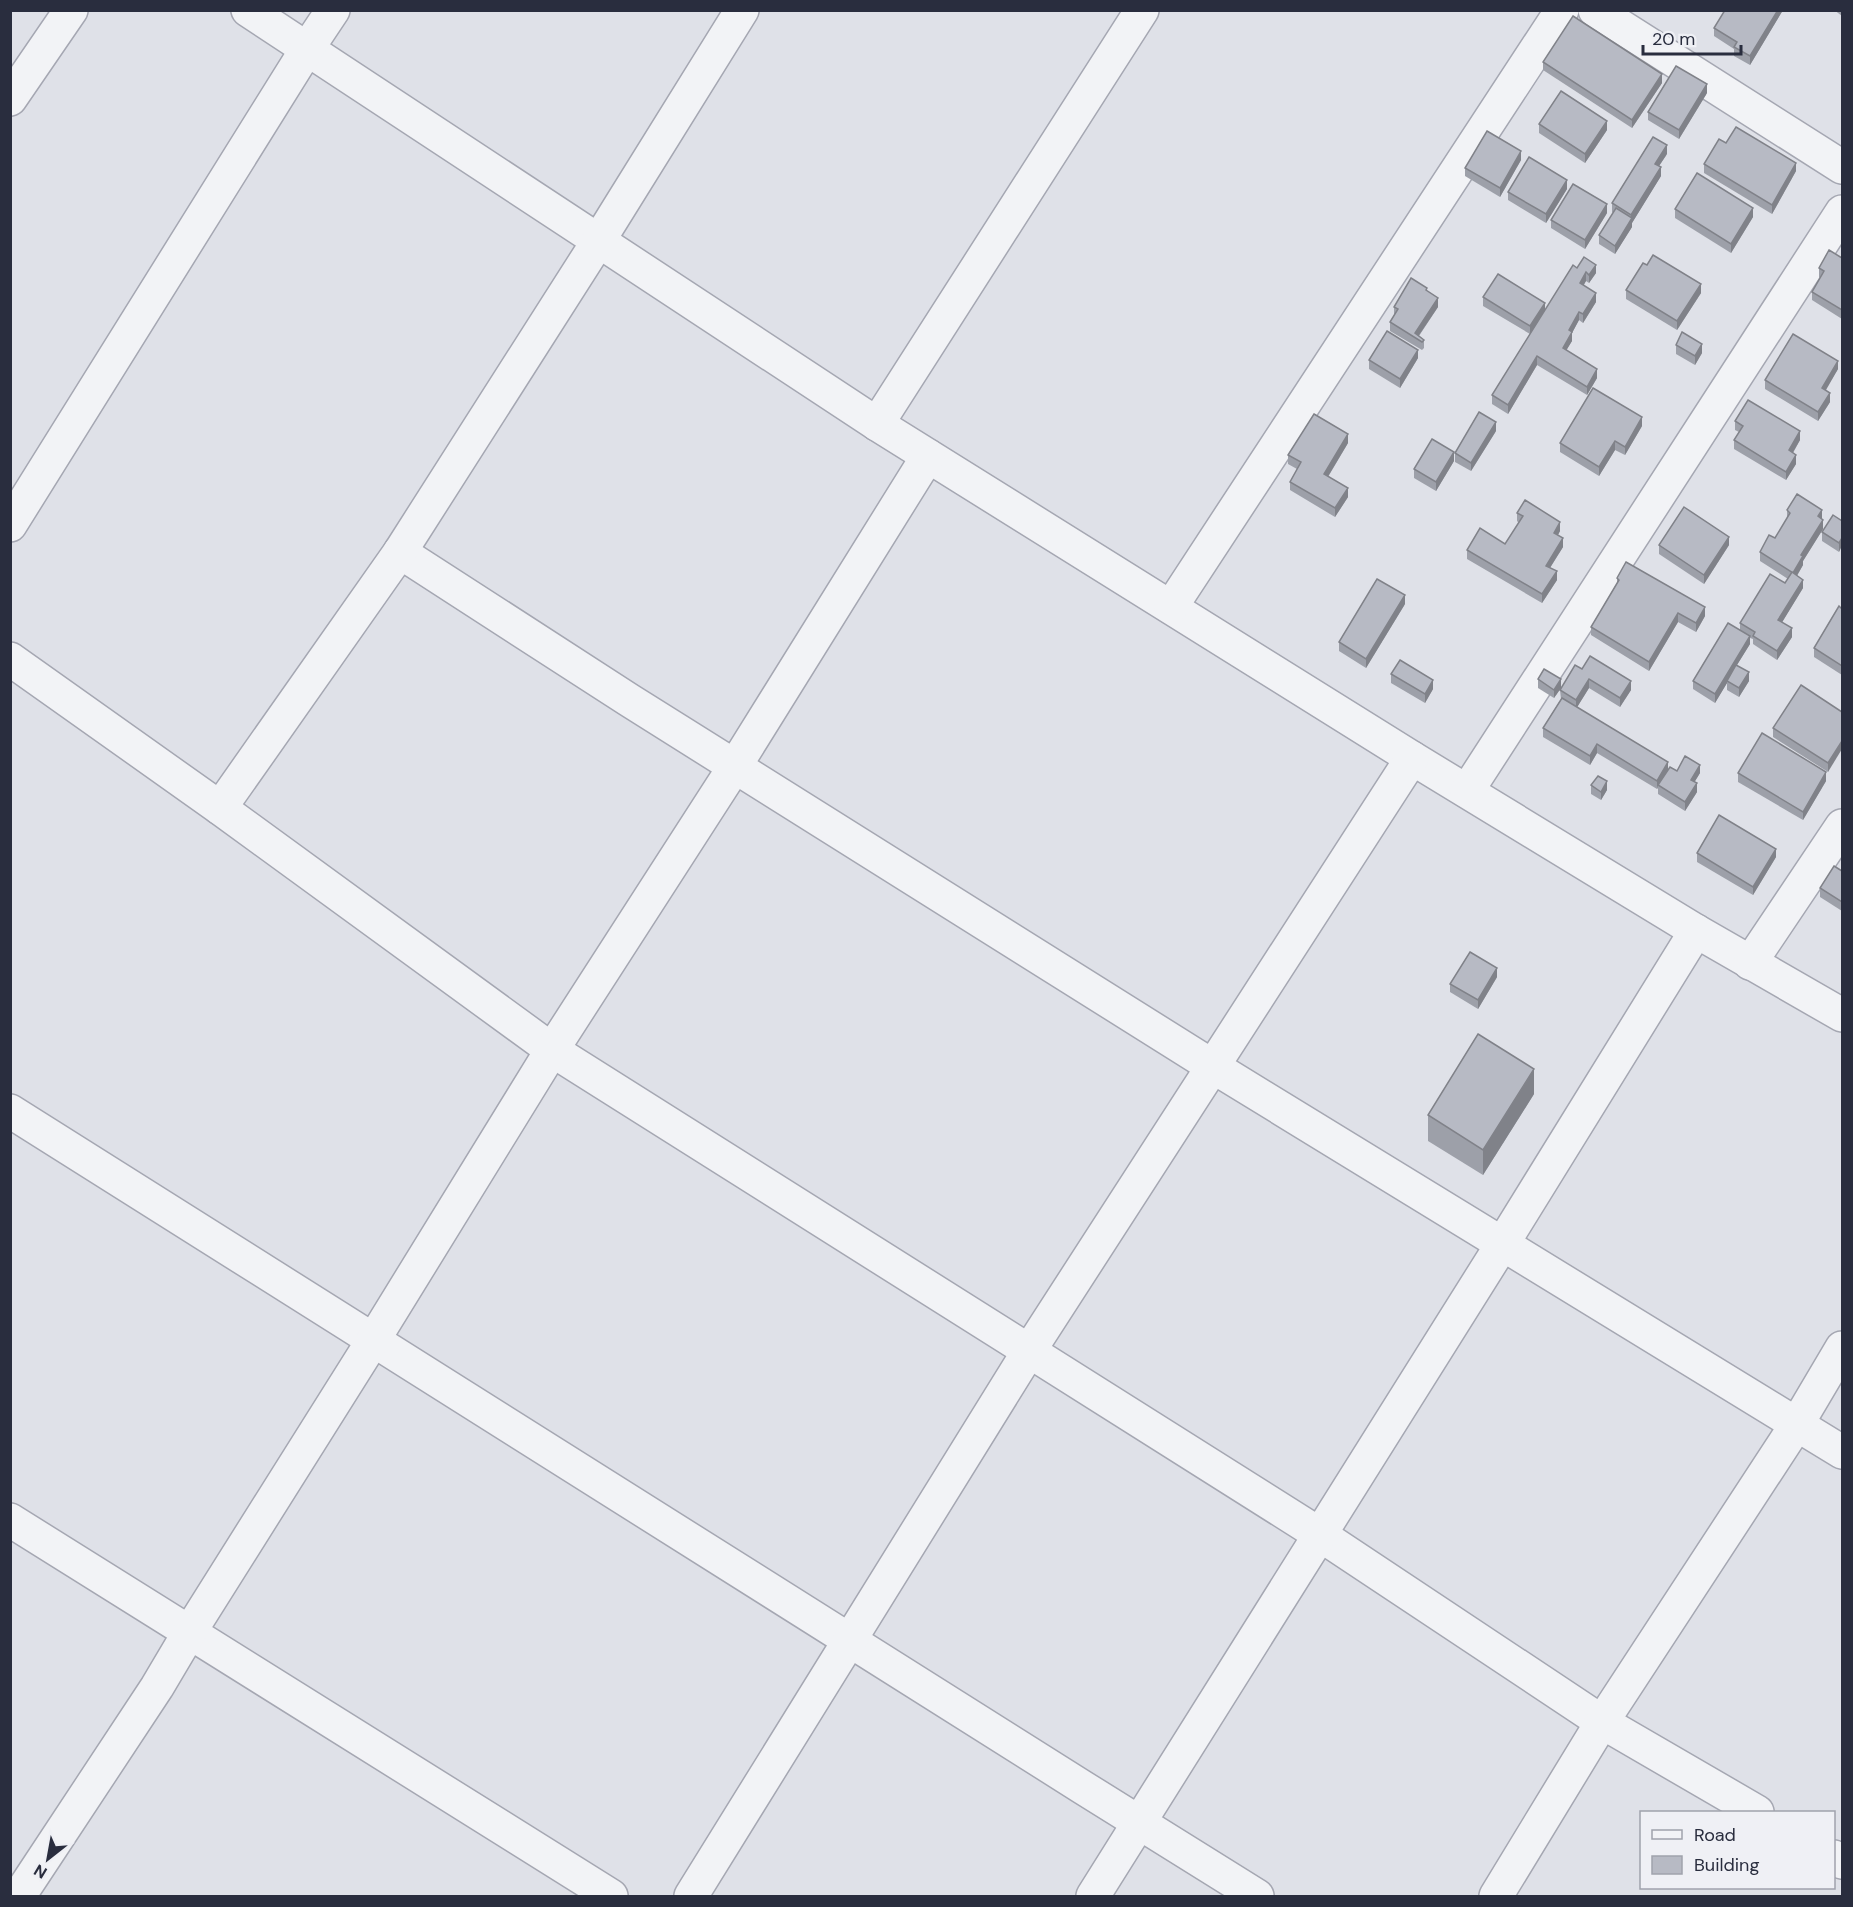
<svg xmlns="http://www.w3.org/2000/svg" width="1853" height="1907" font-family="'DM Sans',sans-serif">
<style>
.lines{fill:none;stroke-linecap:round;stroke-linejoin:round}
.minor-casing{stroke:#a5a7b2;stroke-width:36}
.minor{stroke:#f2f3f6;stroke-width:33}
.wall{fill:#9da0a9}
.shaded-wall{fill:#808289}
.building{fill:#b7bac4;stroke:#808289;stroke-width:1.5}
</style>
<rect width="100%" height="100%" fill="#dfe1e8"/>
<g class="lines">
<defs>
<g id="minor">
<polyline points="248,10 877,424 1412,758 1696,931 1842,1015"/>
<polyline points="1595,10 1842,167"/>
<polyline points="10,99 71,10"/>
<polyline points="877,424 1142,10"/>
<polyline points="10,525 307,49 333,10"/>
<polyline points="400,552 629,700 1212,1066 1842,1452"/>
<polyline points="1171,607 1562,10"/>
<polyline points="10,659 220,808 552,1050 1319,1534 1602,1722 1757,1812"/>
<polyline points="1467,791 1842,212"/>
<polyline points="220,808 400,552 599,240 742,10"/>
<polyline points="1750,963 1842,826"/>
<path d="M10,1111C427,1372 840,1637 1257,1896"/>
<polyline points="10,1520 611,1896"/>
<polyline points="1834,1857 1842,1862"/>
<polyline points="19,1896 157,1687 189,1633 374,1339 552,1050 735,766 928,456"/>
<polyline points="691,1896 1029,1351 1412,758"/>
<polyline points="1093,1896 1503,1243 1696,931"/>
<polyline points="1496,1896 1602,1722 1797,1424 1842,1348"/>
</g>
</defs>
<use href="#minor" class="minor-casing"/>
<use href="#minor" class="minor"/>
</g>
<g class="wall">
<polygon points="1783,10 1750,65 1734,56 1734,49 1714,36 1714,28"/>
<polygon points="1834,10 1842,10 1842,16"/>
<polygon points="1543,62 1662,83 1632,128 1543,70"/>
<polygon points="1707,93 1679,139 1648,120 1648,112"/>
<polygon points="1539,124 1607,130 1585,163 1539,133"/>
<polygon points="1726,143 1796,171 1772,214 1704,173 1704,164"/>
<polygon points="1667,154 1659,166 1661,176 1632,223 1632,227 1615,254 1599,244 1599,235 1613,213 1612,212 1612,203"/>
<polygon points="1521,160 1500,197 1465,176 1465,168"/>
<polygon points="1567,189 1546,223 1508,200 1508,192"/>
<polygon points="1675,209 1753,217 1731,253 1675,218"/>
<polygon points="1607,213 1585,249 1551,228 1551,220"/>
<polygon points="1842,258 1842,319 1812,300 1812,292 1820,278 1819,277 1819,268"/>
<polygon points="1577,268 1596,273 1589,283 1586,281 1583,285 1596,302 1583,323 1579,320 1572,333 1572,341 1566,350 1597,378 1587,395 1537,365 1508,414 1492,404 1492,395 1530,334 1483,306 1483,297 1545,311"/>
<polygon points="1626,290 1701,293 1677,330 1626,299"/>
<polygon points="1427,291 1438,307 1419,336 1424,340 1424,348 1422,350 1390,331 1390,322 1394,315 1394,307"/>
<polygon points="1676,345 1702,353 1695,365 1676,354"/>
<polygon points="1418,358 1400,388 1369,369 1369,360"/>
<polygon points="1838,369 1825,390 1830,402 1818,421 1765,389 1765,380"/>
<polygon points="1735,421 1800,440 1793,453 1796,464 1786,480 1734,449 1734,440 1739,432 1735,430"/>
<polygon points="1642,426 1625,455 1615,450 1599,476 1560,452 1560,443"/>
<polygon points="1496,431 1471,471 1455,462 1455,453"/>
<polygon points="1348,443 1328,477 1348,497 1335,517 1290,490 1290,482 1297,469 1288,464 1288,455"/>
<polygon points="1454,461 1436,491 1414,478 1414,469"/>
<polygon points="1787,510 1822,518 1823,529 1803,561 1803,565 1797,576 1803,588 1782,622 1792,637 1777,660 1753,644 1753,639 1750,638 1750,644 1737,665 1749,681 1739,697 1727,690 1727,683 1715,703 1693,689 1693,681 1740,630 1740,623 1785,583 1788,579 1760,561 1760,552 1775,538 1787,519"/>
<polygon points="1517,513 1560,531 1558,535 1563,547 1550,568 1557,580 1542,603 1467,559 1467,550 1505,544 1519,523 1517,521"/>
<polygon points="1842,521 1839,552 1822,541 1822,532"/>
<polygon points="1659,545 1729,545 1704,584 1659,554"/>
<polygon points="1617,578 1705,616 1696,632 1678,622 1649,671 1591,635 1591,627 1617,583"/>
<polygon points="1405,604 1366,668 1339,651 1339,642"/>
<polygon points="1842,609 1842,675 1814,657 1814,648"/>
<polygon points="1582,669 1631,690 1620,707 1589,688 1577,707 1668,769 1700,773 1694,782 1697,792 1685,811 1658,794 1658,788 1657,789 1597,753 1590,765 1543,737 1543,728 1561,699 1560,690"/>
<polygon points="1391,674 1433,689 1425,703 1391,683"/>
<polygon points="1538,679 1561,688 1554,698 1538,688"/>
<polygon points="1842,712 1828,772 1773,737 1773,728"/>
<polygon points="1738,773 1826,781 1803,820 1738,782"/>
<polygon points="1591,785 1607,790 1601,800 1591,794"/>
<polygon points="1697,853 1776,857 1753,895 1697,862"/>
<polygon points="1842,871 1842,911 1820,897 1820,888"/>
<polygon points="1497,977 1478,1009 1450,992 1450,984"/>
<polygon points="1534,1094 1483,1175 1428,1141 1428,1115"/>
</g>
<g class="shaded-wall">
<polygon points="1778,10 1783,10 1750,65 1750,56"/>
<polygon points="1662,74 1662,83 1632,128 1632,120"/>
<polygon points="1707,84 1707,93 1679,139 1679,130"/>
<polygon points="1607,121 1607,130 1585,163 1585,154"/>
<polygon points="1667,145 1667,154 1655,172 1655,164"/>
<polygon points="1521,151 1521,160 1500,197 1500,188"/>
<polygon points="1796,163 1796,171 1772,214 1772,205"/>
<polygon points="1661,167 1661,176 1632,223 1632,227 1615,254 1615,246 1631,219 1631,215"/>
<polygon points="1567,180 1567,189 1546,223 1546,214"/>
<polygon points="1607,204 1607,213 1585,249 1585,240"/>
<polygon points="1753,208 1753,217 1731,253 1731,244"/>
<polygon points="1596,265 1596,273 1589,283 1589,275"/>
<polygon points="1586,272 1586,281 1580,292 1580,283"/>
<polygon points="1701,284 1701,293 1677,330 1677,321"/>
<polygon points="1596,293 1596,302 1583,323 1583,314"/>
<polygon points="1438,298 1438,307 1417,338 1415,333"/>
<polygon points="1545,303 1545,312 1530,335 1530,326"/>
<polygon points="1579,312 1579,320 1572,333 1572,341 1563,356 1563,348 1569,330"/>
<polygon points="1702,344 1702,353 1695,365 1695,356"/>
<polygon points="1418,350 1418,358 1400,388 1400,379"/>
<polygon points="1537,356 1537,365 1508,414 1508,405"/>
<polygon points="1838,361 1838,369 1822,397 1822,388"/>
<polygon points="1597,369 1597,378 1587,395 1587,387"/>
<polygon points="1830,393 1830,402 1818,421 1818,412"/>
<polygon points="1642,417 1642,426 1625,455 1625,447"/>
<polygon points="1496,422 1496,431 1471,471 1471,463"/>
<polygon points="1800,431 1800,440 1789,459 1789,450"/>
<polygon points="1348,434 1348,443 1324,483 1324,474"/>
<polygon points="1615,441 1615,450 1599,476 1599,467"/>
<polygon points="1454,452 1454,461 1436,491 1436,482"/>
<polygon points="1796,455 1796,464 1786,480 1786,472"/>
<polygon points="1348,488 1348,497 1335,517 1335,508"/>
<polygon points="1822,510 1822,518 1818,525 1818,516"/>
<polygon points="1823,520 1823,529 1803,561 1803,565 1793,582 1793,573 1801,555"/>
<polygon points="1560,522 1560,531 1554,542 1554,533"/>
<polygon points="1729,537 1729,545 1704,584 1704,575"/>
<polygon points="1563,538 1563,547 1546,574 1546,566"/>
<polygon points="1842,538 1842,546 1839,552 1839,543"/>
<polygon points="1557,571 1557,580 1542,603 1542,594"/>
<polygon points="1803,580 1803,588 1778,629 1778,620"/>
<polygon points="1405,595 1405,604 1366,668 1366,659"/>
<polygon points="1705,607 1705,616 1696,632 1696,623"/>
<polygon points="1678,613 1678,622 1649,671 1649,662"/>
<polygon points="1792,628 1792,637 1777,660 1777,651"/>
<polygon points="1750,636 1750,644 1727,681 1727,683 1715,703 1715,694"/>
<polygon points="1749,672 1749,681 1739,697 1739,688"/>
<polygon points="1561,679 1561,688 1554,698 1554,690"/>
<polygon points="1589,679 1589,688 1576,709 1576,700"/>
<polygon points="1433,680 1433,689 1425,703 1425,694"/>
<polygon points="1631,681 1631,690 1620,707 1620,698"/>
<polygon points="1842,741 1842,749 1828,772 1828,763"/>
<polygon points="1597,744 1597,753 1590,765 1590,756"/>
<polygon points="1668,762 1668,771 1658,785 1657,789 1657,781"/>
<polygon points="1700,765 1700,773 1691,788 1691,780"/>
<polygon points="1826,772 1826,781 1803,820 1803,812"/>
<polygon points="1607,781 1607,790 1601,800 1601,792"/>
<polygon points="1697,783 1697,792 1685,811 1685,802"/>
<polygon points="1776,849 1776,857 1753,895 1753,887"/>
<polygon points="1497,968 1497,977 1478,1009 1478,1000"/>
<polygon points="1534,1069 1534,1094 1483,1175 1483,1150"/>
</g>
<g class="building">
<polygon points="1725,10 1778,10 1750,56 1734,47 1737,42 1714,28"/>
<polygon points="1573,16 1662,74 1632,120 1543,62"/>
<polygon points="1676,66 1707,84 1679,130 1648,112"/>
<polygon points="1561,91 1607,121 1585,154 1539,124"/>
<polygon points="1736,127 1796,163 1772,205 1704,164 1719,139 1726,143"/>
<polygon points="1487,131 1521,151 1500,188 1465,168"/>
<polygon points="1653,137 1667,145 1655,164 1661,167 1631,215 1612,203"/>
<polygon points="1529,157 1567,180 1546,214 1508,192"/>
<polygon points="1697,173 1753,208 1731,244 1675,209"/>
<polygon points="1573,184 1607,204 1585,240 1551,220"/>
<polygon points="1616,208 1632,218 1615,246 1599,235"/>
<polygon points="1829,250 1842,258 1842,310 1812,292 1824,271 1819,268"/>
<polygon points="1653,255 1701,284 1677,321 1626,290 1643,263 1647,265"/>
<polygon points="1584,257 1596,265 1589,275 1586,272 1580,283 1596,293 1583,314 1579,312 1569,330 1572,332 1563,348 1597,369 1587,387 1537,356 1508,405 1492,395 1573,265 1577,268"/>
<polygon points="1498,274 1545,303 1530,326 1483,297"/>
<polygon points="1411,278 1427,288 1426,290 1438,298 1415,333 1424,340 1422,342 1390,322 1398,309 1394,307"/>
<polygon points="1387,331 1418,350 1400,379 1369,360"/>
<polygon points="1682,332 1702,344 1695,356 1676,345"/>
<polygon points="1793,334 1838,361 1822,388 1830,393 1818,412 1765,380"/>
<polygon points="1593,388 1642,417 1625,447 1615,441 1599,467 1560,443"/>
<polygon points="1748,400 1800,431 1789,450 1796,455 1786,472 1734,440 1743,426 1735,421"/>
<polygon points="1479,412 1496,422 1471,463 1455,453"/>
<polygon points="1314,414 1348,434 1324,474 1348,488 1335,508 1290,482 1301,462 1288,455"/>
<polygon points="1432,439 1454,452 1436,482 1414,469"/>
<polygon points="1797,494 1822,510 1818,516 1823,520 1801,555 1803,556 1793,573 1760,552 1769,535 1775,538 1790,513 1787,510"/>
<polygon points="1525,500 1560,522 1554,533 1563,538 1546,566 1557,571 1542,594 1467,550 1480,528 1505,544 1523,516 1517,513"/>
<polygon points="1684,507 1729,537 1704,575 1659,545"/>
<polygon points="1833,515 1842,521 1842,538 1839,543 1822,532"/>
<polygon points="1626,562 1705,607 1696,623 1678,613 1649,662 1591,627 1619,580 1617,578"/>
<polygon points="1792,572 1803,580 1778,620 1792,628 1777,651 1753,636 1755,632 1740,623 1770,574 1785,583"/>
<polygon points="1377,579 1405,595 1366,659 1339,642"/>
<polygon points="1839,606 1842,609 1842,666 1814,648"/>
<polygon points="1728,623 1750,636 1715,694 1693,681"/>
<polygon points="1590,656 1631,681 1620,698 1589,679 1576,700 1560,690 1575,665 1582,669"/>
<polygon points="1400,660 1433,680 1425,694 1391,674"/>
<polygon points="1736,665 1749,672 1739,688 1727,681"/>
<polygon points="1544,669 1561,679 1554,690 1538,679"/>
<polygon points="1801,685 1842,712 1842,741 1828,763 1773,728"/>
<polygon points="1562,698 1668,762 1657,781 1597,744 1590,756 1543,728"/>
<polygon points="1762,733 1826,772 1803,812 1738,773"/>
<polygon points="1685,756 1700,765 1691,780 1697,783 1685,802 1658,785 1670,767 1677,771"/>
<polygon points="1598,776 1607,781 1601,792 1591,785"/>
<polygon points="1719,815 1776,849 1753,887 1697,853"/>
<polygon points="1834,866 1842,871 1842,902 1820,888"/>
<polygon points="1470,952 1497,968 1478,1000 1450,984"/>
<polygon points="1478,1034 1534,1069 1483,1150 1428,1115"/>
</g>
<rect width="1853" height="1907" fill="none" stroke="#292d3e" stroke-width="24"/>
<rect x="1640" y="1811" width="195" height="78" fill="#eff0f5" stroke="#a0a2ac" stroke-width="1.5"/>
<rect x="1652" y="1830" width="30" height="9" fill="#f2f3f6" stroke="#a0a2ac" stroke-width="1.5"/>
<text x="1694" y="1841" font-size="18" fill="#292d3e">Road</text>
<rect x="1652" y="1856" width="30" height="18" fill="#b7bac4" stroke="#a0a2ac" stroke-width="1.5"/>
<text x="1694" y="1871" font-size="18" fill="#292d3e">Building</text>
<g transform="translate(48 1859) rotate(211)" stroke="#eff0f5" stroke-width="4.5" paint-order="stroke">
<path d="M0-4.5L10 22L0 15L-10 22Z" fill="#292d3e"/>
<text y="-9" font-size="16" font-weight="bold" text-anchor="middle" fill="#292d3e">N</text>
</g>
<path d="M1643 45v9h98v-9" fill="none" stroke="#292d3e" stroke-width="3"/>
<text x="1652" y="45" font-size="18" fill="#292d3e" stroke="#eff0f5" stroke-width="4.5" paint-order="stroke">20 m</text>
</svg>
